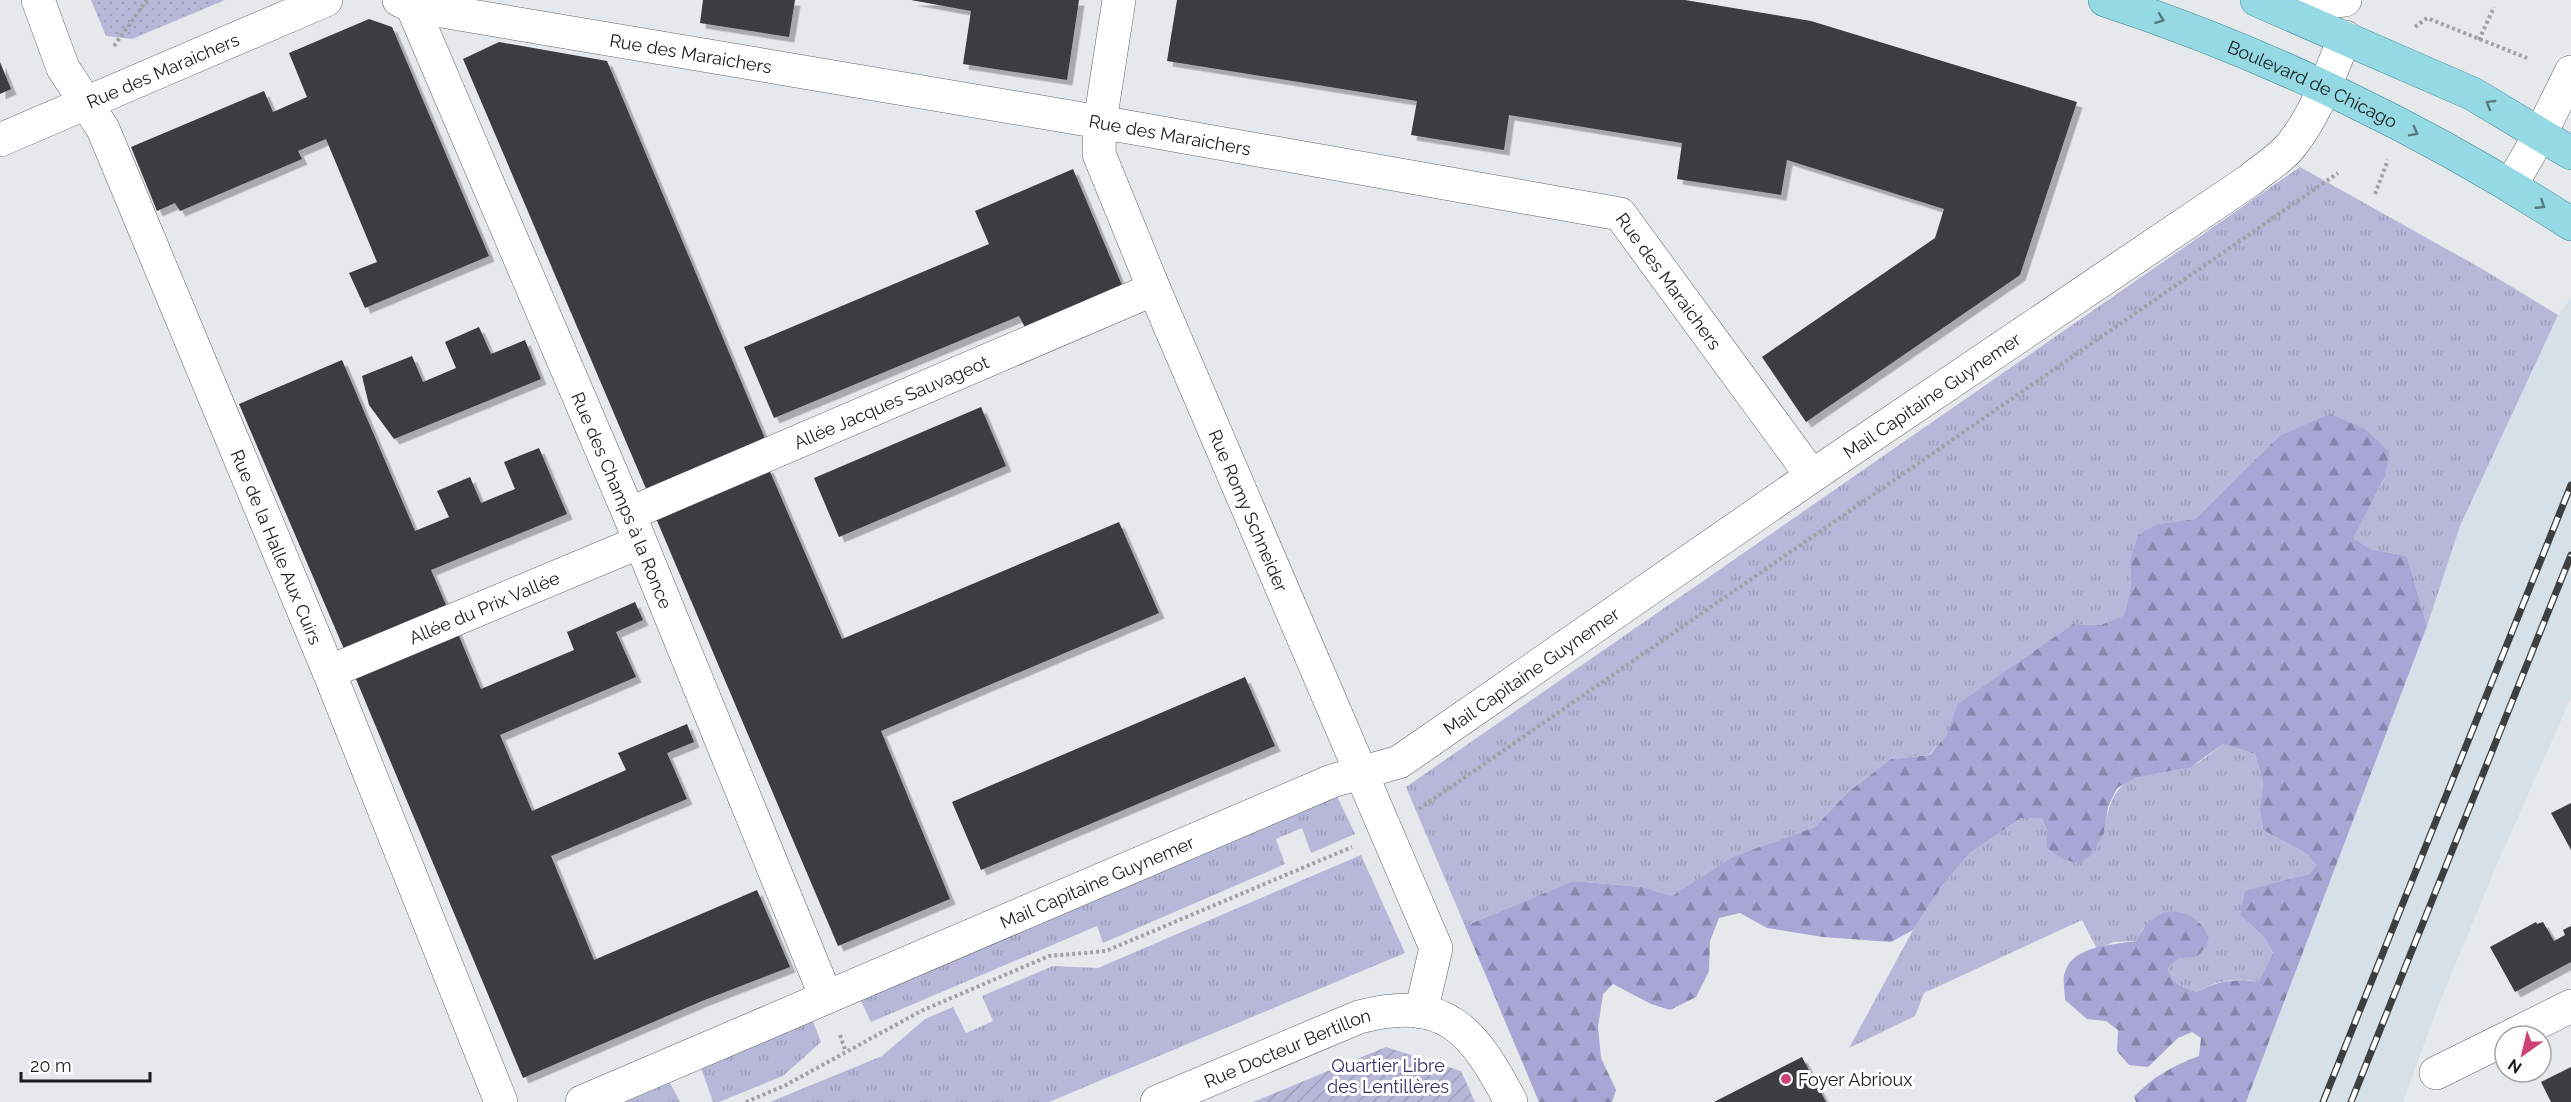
<svg xmlns="http://www.w3.org/2000/svg" width="2571" height="1102" font-family="Raleway,sans-serif">
<style>
.built{fill:#d5e0e8}
.grass{fill:url(#grass-tufts)}
.forest{fill:url(#forest-firs)}
.park{fill:url(#park-dots)}
.garden{fill:url(#garden-furrows)}
.building{fill:#3a3c3f;filter:url(#shadow)}
.lines{fill:none;stroke-linecap:round;stroke-linejoin:round}
.street-casing{stroke:#616467;stroke-width:34}
.secondary-casing{stroke:#616467;stroke-width:34}
.primary-casing{stroke:#3c8693;stroke-width:34}
.path{stroke:#9fa2a4;stroke-width:4;stroke-dasharray:3 3;stroke-linecap:butt}
.street{stroke:#fff;stroke-width:33}
.secondary{stroke:#fff;stroke-width:33}
.primary{stroke:#95d9e4;stroke-width:33}
.rail-casing{stroke:#3d3f40;stroke-width:7}
.rail{stroke:#fff;stroke-width:4.5;stroke-dasharray:14;stroke-linecap:butt}
.oneway{stroke:#587a80}
.poi-dot{fill:#ce4278;stroke:#fff;stroke-width:2}
.labels{text-anchor:middle;dominant-baseline:central;stroke-width:6;stroke-linejoin:round;paint-order:stroke}
.street-label{font-size:18px;fill:#1b1c1d;stroke:#fff}
.park-label{font-size:18px;fill:#352e67;stroke:#fff}
.poi-label{font-size:18px;fill:#1b1c1d;stroke:#fff;text-anchor:start}
</style>
<defs>
<pattern id="grass-tufts" width="24" height="20" patternUnits="userSpaceOnUse" patternTransform="scale(1.5)"><rect width="24" height="20" fill="#b7b7d9"/><path d="M3 7l-1-3M5 7V3M7 7l1-3M15 17l-1-3M17 17v-4M19 17l1-3" fill="none" stroke="#9d9dba"/></pattern>
<pattern id="forest-firs" width="22" height="20" patternUnits="userSpaceOnUse" patternTransform="scale(1.5)"><rect width="22" height="20" fill="#a7a6d5"/><path d="M5 1l3.5 6h-7zM16 11l3.5 6h-7z" fill="#8786ac"/></pattern>
<pattern id="park-dots" width="8" height="8" patternUnits="userSpaceOnUse" patternTransform="scale(1.5)"><rect width="8" height="8" fill="#b7b7d9"/><path d="M2 2h.1M6 6h.1" fill="none" stroke="#9d9dba" stroke-width="1.8" stroke-linecap="round"/></pattern>
<pattern id="garden-furrows" width="10" height="10" patternUnits="userSpaceOnUse" patternTransform="scale(1.5)"><rect width="10" height="10" fill="#b7b7d9"/><path d="M-1 1l2-2M0 10L10 0M9 11l2-2" fill="none" stroke="#9d9dba"/></pattern>
<filter id="shadow"><feDropShadow dx="5.5" dy="5.5" stdDeviation="0" flood-color="#0004"/></filter>
</defs>
<rect width="100%" height="100%" fill="#e5e9ec"/>
<polygon class="built" points="2571,298 2571,698 2494,871 2437,1009 2403,1102 2246,1102 2427,626 2460,526 2462,459 2558,315"/>
<g class="grass">
<polygon points="2300,167 2484,270 2558,315 2460,526 2427,626 2407,556 2370,549 2352,538 2385,478 2279,436 2195,519 2158,524 2130,562 2131,587 2124,615 2101,625 2073,624 1959,704 1946,735 1929,755 1891,759 1848,792 1815,827 1732,857 1672,896 1642,887 1573,881 1465,926 1406,787"/>
<path d="M2223,744L2255,754L2263,782L2260,810L2263,830L2307,854L2318,865L2309,874L2272,885L2240,915L2264,937L2273,953L2258,982C2236,977 2216,981 2197,992C2184,988 2172,984 2168,969L2179,958L2143,928L2136,941L2114,942L2097,949L2082,920L1924,993L1915,1016L1849,1048L1913,930L1941,887L1970,853L2021,818H2042L2047,831V848L2104,833C2114,767 2135,782 2188,767C2200,764 2213,751 2223,744Z"/>
<polygon points="1337,796 1355,834 1311,853 1302,828 1276,839 1285,864 1103,943 1097,926 871,1022 859,997"/>
<polygon points="1361,855 1405,953 1049,1102 770,1102 882,1056 925,1019 953,1007 966,1033 993,1021 982,996 1053,966 1098,968"/>
<polygon points="812,1019 821,1042 783,1076 719,1102 713,1102 701,1068"/>
<polygon points="670,1083 680,1102 625,1102"/>
</g>
<path class="forest" d="M2330,414L2365,429L2389,452L2385,477L2353,538L2370,549L2407,556L2427,626L2246,1102H2136L2134,1097C2152,1077 2174,1065 2199,1056L2201,1038L2192,1032L2178,1038L2148,1067L2129,1065L2117,1051L2118,1030L2106,1021L2087,1019L2065,1000C2065,992 2062,979 2065,972C2073,945 2114,945 2136,941C2141,931 2147,923 2157,916C2171,906 2193,914 2203,927C2207,931 2207,939 2208,944L2197,957L2179,958L2168,969C2172,984 2184,988 2197,992C2217,981 2236,978 2258,982L2273,953L2264,937L2240,915L2245,891L2309,874L2317,865L2307,854L2263,830L2260,810L2263,782L2255,754L2223,744L2191,767L2136,778L2117,788L2108,807L2104,833L2090,856L2079,864L2063,859L2047,848V831L2042,818H2021L1970,853L1941,887L1913,930L1891,942L1823,937L1767,928L1740,913L1719,918L1710,941L1709,971L1696,997L1670,1010L1651,1004L1613,984L1603,994L1598,1027L1601,1058L1616,1090L1612,1102H1539L1465,926L1573,881L1642,887L1672,896L1732,857L1815,827L1848,792L1891,759L1930,755L1946,735L1958,704L2073,624L2101,625L2124,615L2131,587L2130,562L2138,535L2158,524L2195,519L2279,436Z"/>
<polygon class="park" points="91,0 225,0 132,39 106,36"/>
<polygon class="garden" points="1386,1047 1461,1071 1475,1102 1253,1102"/>
<g class="building">
<polygon points="703,0 795,0 789,37 700,23"/>
<polygon points="911,0 1079,0 1067,80 963,64 971,11"/>
<polygon points="1177,0 1685,0 1811,21 2077,102 2020,275 1806,422 1762,357 1935,238 1944,209 1787,160 1781,195 1677,179 1682,143 1509,115 1504,150 1411,135 1417,101 1167,61"/>
<polygon points="369,19 392,27 489,256 365,308 349,273 377,262 326,139 298,151 302,159 180,211 175,203 157,211 131,147 264,91 273,112 307,97 289,53"/>
<polygon points="499,42 607,61 766,441 647,491 463,59"/>
<polygon points="0,62 11,89 0,94"/>
<polygon points="1073,169 1124,290 1027,331 1019,316 774,418 744,347 989,244 975,211"/>
<polygon points="479,327 491,354 525,340 541,379 394,439 369,405 362,376 412,356 423,382 456,368 445,342"/>
<polygon points="342,360 415,531 449,517 437,491 470,477 481,503 515,489 504,462 539,448 567,514 431,570 446,605 344,649 239,404"/>
<polygon points="981,407 1006,466 839,537 814,478"/>
<polygon points="768,467 842,639 1119,522 1159,613 881,731 950,899 838,946 655,516"/>
<polygon points="635,602 643,620 616,632 636,677 500,735 532,811 626,770 618,753 687,724 694,742 667,753 687,799 551,856 594,960 757,890 790,967 702,1001 523,1078 353,672 456,629 481,689 574,650 567,632"/>
<polygon points="1245,677 1275,746 981,870 952,802"/>
<polygon points="2571,803 2571,850 2551,813"/>
<polygon points="2536,922 2537,924 2543,922 2554,941 2565,935 2563,930 2571,926 2571,962 2515,992 2490,947"/>
<polygon points="1802,1057 1826,1102 1714,1102"/>
<polygon points="2571,1067 2571,1102 2551,1102 2541,1082"/>
</g>
<g class="lines">
<defs>
<g id="street">
<path id="s1" d="M38,0L63,68L103,129L329,672L501,1102"/>
<path id="s2" d="M399,0L412,6L1100,122L1620,214L1812,476"/>
<path id="s3" d="M1119,0L1100,122L1099,154L1154,289L1436,948L1421,1012"/>
<path id="s4" d="M412,6L629,514L826,997"/>
<path id="s5" d="M0,140L326,0"/>
<path id="s6" d="M629,514L1154,289"/>
<path id="s7" d="M329,672L640,542"/>
<polyline points="2511,1036 2571,1006"/>
<polyline points="2436,1073 2505,1039"/>
<path id="s8" d="M582,1102L1332,781L1399,762L1812,476L2250,180C2264,168 2283,157 2293,143C2317,112 2330,73 2345,37"/>
<path id="s9" d="M1157,1102L1359,1017C1446,994 1474,1031 1511,1102"/>
</g>
<g id="secondary">
<polyline points="2273,6 2345,0"/>
<polyline points="2511,185 2541,133 2571,72"/>
</g>
<g id="primary">
<path id="s10" d="M2105,0C2267,53 2428,131 2571,224"/>
<polyline points="2257,0 2473,94 2571,153"/>
</g>
</defs>
<use href="#street" class="street-casing"/>
<use href="#secondary" class="secondary-casing"/>
<use href="#primary" class="primary-casing"/>
<g class="path">
<polyline points="2415,27 2427,18 2527,58"/>
<polyline points="2479,40 2494,7"/>
<polyline points="114,46 147,0"/>
<polyline points="2375,194 2388,160"/>
<polyline points="1419,809 2338,173"/>
<polyline points="840,1035 846,1052"/>
<polyline points="746,1102 786,1085 921,1011 1049,956 1106,951 1352,847"/>
</g>
<use href="#street" class="street"/>
<use href="#secondary" class="secondary"/>
<use href="#primary" class="primary"/>
<defs>
<g id="rail">
<polyline points="2323,1102 2571,485"/>
<polyline points="2351,1102 2571,555"/>
</g>
</defs>
<use href="#rail" class="rail-casing"/>
<use href="#rail" class="rail"/>
</g>
<defs><path id="oneway-chevron" d="M-2-3.5L2.5 0L-2 3.5" fill="none" stroke-width="1.6" stroke-linecap="round" stroke-linejoin="round" transform="scale(1.5)"/></defs>
<g class="oneway">
<use href="#oneway-chevron" transform="translate(2160 19) rotate(20)"/>
<use href="#oneway-chevron" transform="translate(2490 104) rotate(-150)"/>
<use href="#oneway-chevron" transform="translate(2414 132) rotate(27)"/>
<use href="#oneway-chevron" transform="translate(2541 205) rotate(33)"/>
</g>
<circle class="poi-dot" cx="1786" cy="1079" r="6"/>
<g class="labels">
<g class="street-label">
<text stroke="none"><textPath href="#s2" startOffset="297">Rue des Maraichers</textPath></text>
<text stroke="none"><textPath href="#s5" startOffset="177">Rue des Maraichers</textPath></text>
<text stroke="none"><textPath href="#s10" startOffset="224">Boulevard de Chicago</textPath></text>
<text stroke="none"><textPath href="#s2" startOffset="783">Rue des Maraichers</textPath></text>
<text stroke="none"><textPath href="#s2" startOffset="1323">Rue des Maraichers</textPath></text>
<text stroke="none"><textPath href="#s8" startOffset="1532">Mail Capitaine Guynemer</textPath></text>
<text stroke="none"><textPath href="#s6" startOffset="285">Allée Jacques Sauvageot</textPath></text>
<text stroke="none"><textPath href="#s4" startOffset="537">Rue des Champs à la Ronce</textPath></text>
<text stroke="none"><textPath href="#s3" startOffset="542">Rue Romy Schneider</textPath></text>
<text stroke="none"><textPath href="#s1" startOffset="598">Rue de la Halle Aux Cuirs</textPath></text>
<text stroke="none"><textPath href="#s7" startOffset="168">Allée du Prix Vallée</textPath></text>
<text stroke="none"><textPath href="#s8" startOffset="1046">Mail Capitaine Guynemer</textPath></text>
<text stroke="none"><textPath href="#s8" startOffset="560">Mail Capitaine Guynemer</textPath></text>
<text stroke="none"><textPath href="#s9" startOffset="141">Rue Docteur Bertillon</textPath></text>
</g>
<g class="park-label">
<text x="1388" y="1065">Quartier Libre<tspan x="1388" dy="21">des Lentillères</tspan></text>
</g>
<g class="poi-label">
<text x="1798" y="1079">Foyer Abrioux</text>
</g>
</g>
<g transform="translate(2523 1054) rotate(214)"><circle r="28" fill="#ffffff" stroke="#a4a4a5" stroke-width="1.5"/>
<path d="M0-4.5L10 22L0 15L-10 22Z" fill="#ce4278"/>
<text y="-9" font-size="16" font-weight="bold" text-anchor="middle" fill="#1b1c1d">N</text>
</g>
<path d="M21 1072v9h129v-9" fill="none" stroke="#1b1c1d" stroke-width="3"/>
<text x="30" y="1072" font-size="18" fill="#1b1c1d" stroke="#ffffff" stroke-width="4.5" paint-order="stroke">20 m</text>
</svg>
